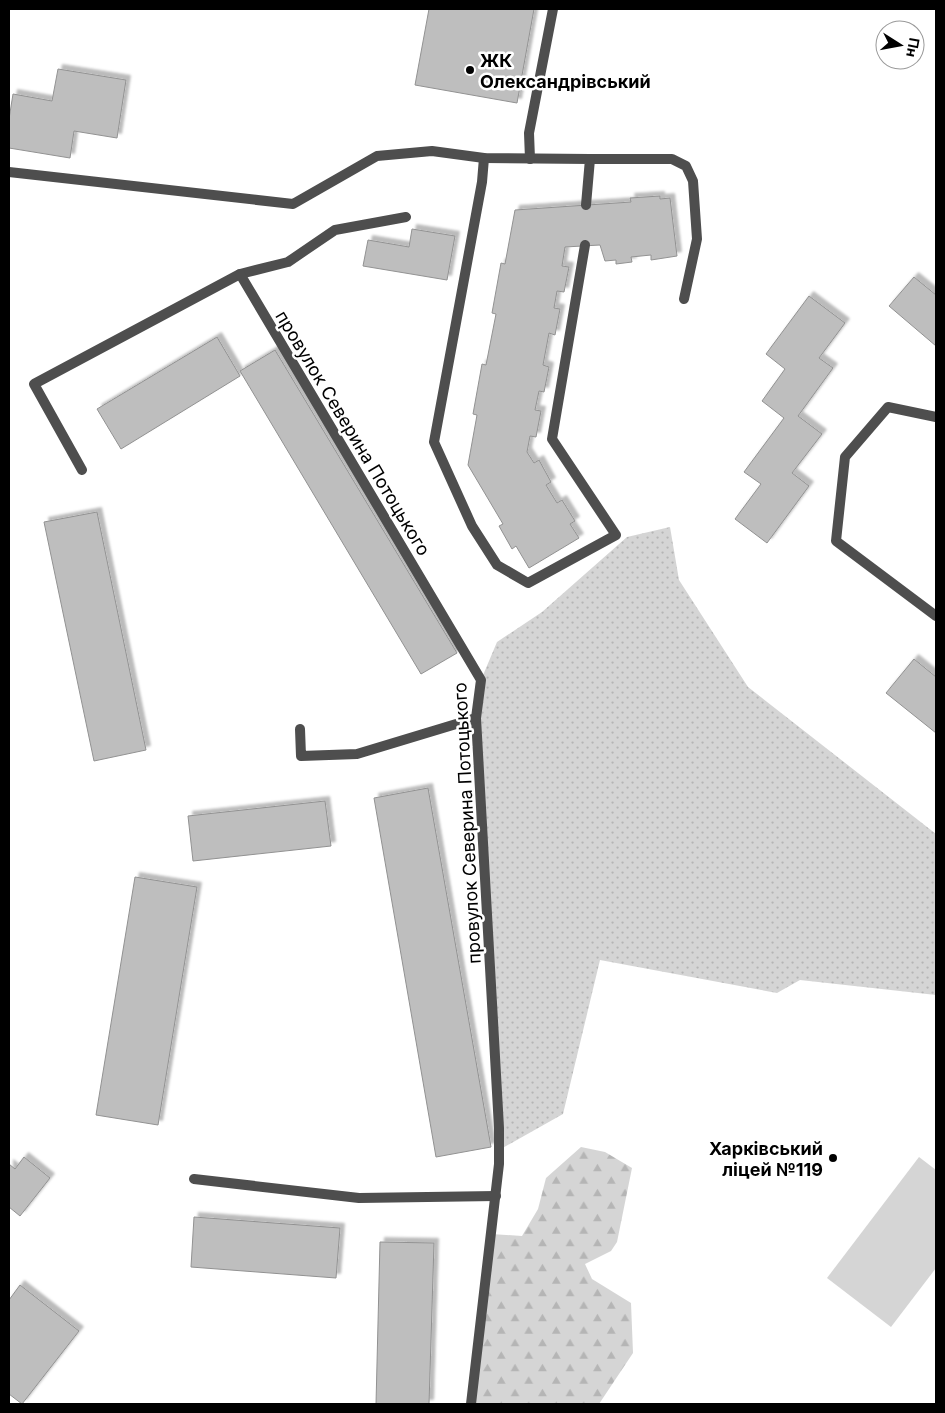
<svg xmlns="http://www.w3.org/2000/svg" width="945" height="1413" font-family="Inter,sans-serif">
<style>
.grass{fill:url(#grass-dots)}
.forest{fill:url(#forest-firs)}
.pitch{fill:#d5d5d5}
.building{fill:#bebebe;stroke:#929292;filter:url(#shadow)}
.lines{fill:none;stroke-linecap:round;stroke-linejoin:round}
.lane{stroke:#4e4e4e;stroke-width:10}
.street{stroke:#4e4e4e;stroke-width:10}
.poi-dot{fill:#000;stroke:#fff;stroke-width:2}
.labels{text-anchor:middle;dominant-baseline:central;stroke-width:5;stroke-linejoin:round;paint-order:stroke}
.poi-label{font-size:18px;font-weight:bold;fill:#000;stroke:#fff;text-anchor:start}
.street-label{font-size:18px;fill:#000;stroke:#fff}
</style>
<defs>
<pattern id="grass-dots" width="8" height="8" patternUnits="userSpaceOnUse" patternTransform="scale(1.25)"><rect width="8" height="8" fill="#d5d5d5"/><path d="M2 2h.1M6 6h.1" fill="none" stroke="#b5b5b5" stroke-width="1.8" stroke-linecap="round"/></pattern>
<pattern id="forest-firs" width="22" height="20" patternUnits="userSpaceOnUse" patternTransform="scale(1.25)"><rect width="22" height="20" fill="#d5d5d5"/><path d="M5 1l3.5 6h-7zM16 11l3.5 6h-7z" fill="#b5b5b5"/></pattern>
<filter id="shadow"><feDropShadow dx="4.5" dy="-4.5" stdDeviation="1" flood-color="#0004"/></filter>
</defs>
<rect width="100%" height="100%" fill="#fff"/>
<polygon class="grass" points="670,527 679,580 748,687 936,834 936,995 800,980 777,993 600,960 563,1114 499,1150 476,718 481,680 497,642 542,612 627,537"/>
<polygon class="forest" points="581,1147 605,1152 632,1168 617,1242 611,1251 585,1264 592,1279 631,1303 633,1353 599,1404 471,1404 491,1234 522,1236 538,1209 546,1178"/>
<polygon class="pitch" points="919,1157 936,1170 936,1268 891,1327 827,1278"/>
<g class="building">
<polygon points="429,9 534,9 517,103 415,85"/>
<polygon points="58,69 126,80 117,138 74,131 70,158 9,148 9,119 13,94 52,101"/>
<polygon points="660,196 660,199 670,198 677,256 651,260 651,255 631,257 632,262 616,264 616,260 605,261 600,245 565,247 562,266 569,267 564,292 557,291 554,308 560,309 555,335 549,333 543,365 549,367 544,392 539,391 535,410 541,411 536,437 530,436 527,452 534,463 539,460 551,482 546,485 557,503 562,500 575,521 570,524 579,538 529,568 516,546 512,549 499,526 503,524 468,465 477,415 473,414 482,364 486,365 496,314 492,313 501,263 505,264 515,210 631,202 630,198"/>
<polygon points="412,229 455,236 447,280 363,266 368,240 409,247"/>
<polygon points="914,277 936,295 936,346 889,306"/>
<polygon points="809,296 845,323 819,358 833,368 798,416 822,434 792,473 809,486 767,543 735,519 761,484 744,472 784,418 762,401 785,369 766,354"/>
<polygon points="217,337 240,376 121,449 97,409"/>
<polygon points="275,350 457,653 421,674 240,371"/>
<polygon points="97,512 146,750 94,761 44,522"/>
<polygon points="914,659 936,677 936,733 886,693"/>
<polygon points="428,788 491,1147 436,1157 374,798"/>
<polygon points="325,801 331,846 193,861 188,816"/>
<polygon points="135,877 197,887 158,1125 96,1115"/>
<polygon points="24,1157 50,1178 20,1216 9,1207 9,1164 15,1169"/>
<polygon points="194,1217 340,1228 336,1278 191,1267"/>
<polygon points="380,1242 434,1243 429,1404 376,1404"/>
<polygon points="20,1285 79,1331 22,1404 9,1394 9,1300"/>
</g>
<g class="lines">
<g class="lane">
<polyline points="484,158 482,182 434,442 472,526 497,565 528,583 616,535 552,439 585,245"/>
<polyline points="590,159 672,159 686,166 693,181 697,239 684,299"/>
<polyline points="9,172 293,204 377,156 432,151 484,158 590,159 586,205"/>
<polyline points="936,417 888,407 845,457 836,541 936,616"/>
<polyline points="82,470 34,384 240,274 288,262 335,230 406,217"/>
<polyline points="194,1179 359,1198 496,1196"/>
</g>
<g class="street">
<polyline points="530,159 529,133 553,9"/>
<polyline points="240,274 481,680 476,718 499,1128 499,1164 471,1404"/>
<polyline points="300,729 301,756 357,754 476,718"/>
</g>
</g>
<g class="poi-dot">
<circle cx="470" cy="70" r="5"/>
<circle cx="833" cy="1158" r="5"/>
</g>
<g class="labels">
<g class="poi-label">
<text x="480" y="60">ЖК<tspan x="480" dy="21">Олександрівський</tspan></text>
<text x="823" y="1148" text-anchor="end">Харківський<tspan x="823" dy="21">ліцей №119</tspan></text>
</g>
<g class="street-label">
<text transform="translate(353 433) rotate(59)">провулок Северина Потоцького</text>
<text transform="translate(467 823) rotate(-93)">провулок Северина Потоцького</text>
</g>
</g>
<rect width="945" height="1413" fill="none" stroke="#000000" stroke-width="20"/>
<g transform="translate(900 45) rotate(101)"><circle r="24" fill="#ffffff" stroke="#999999"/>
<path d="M0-4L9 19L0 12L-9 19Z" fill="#000000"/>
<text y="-8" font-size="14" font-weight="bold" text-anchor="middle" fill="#000000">Пн</text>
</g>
</svg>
